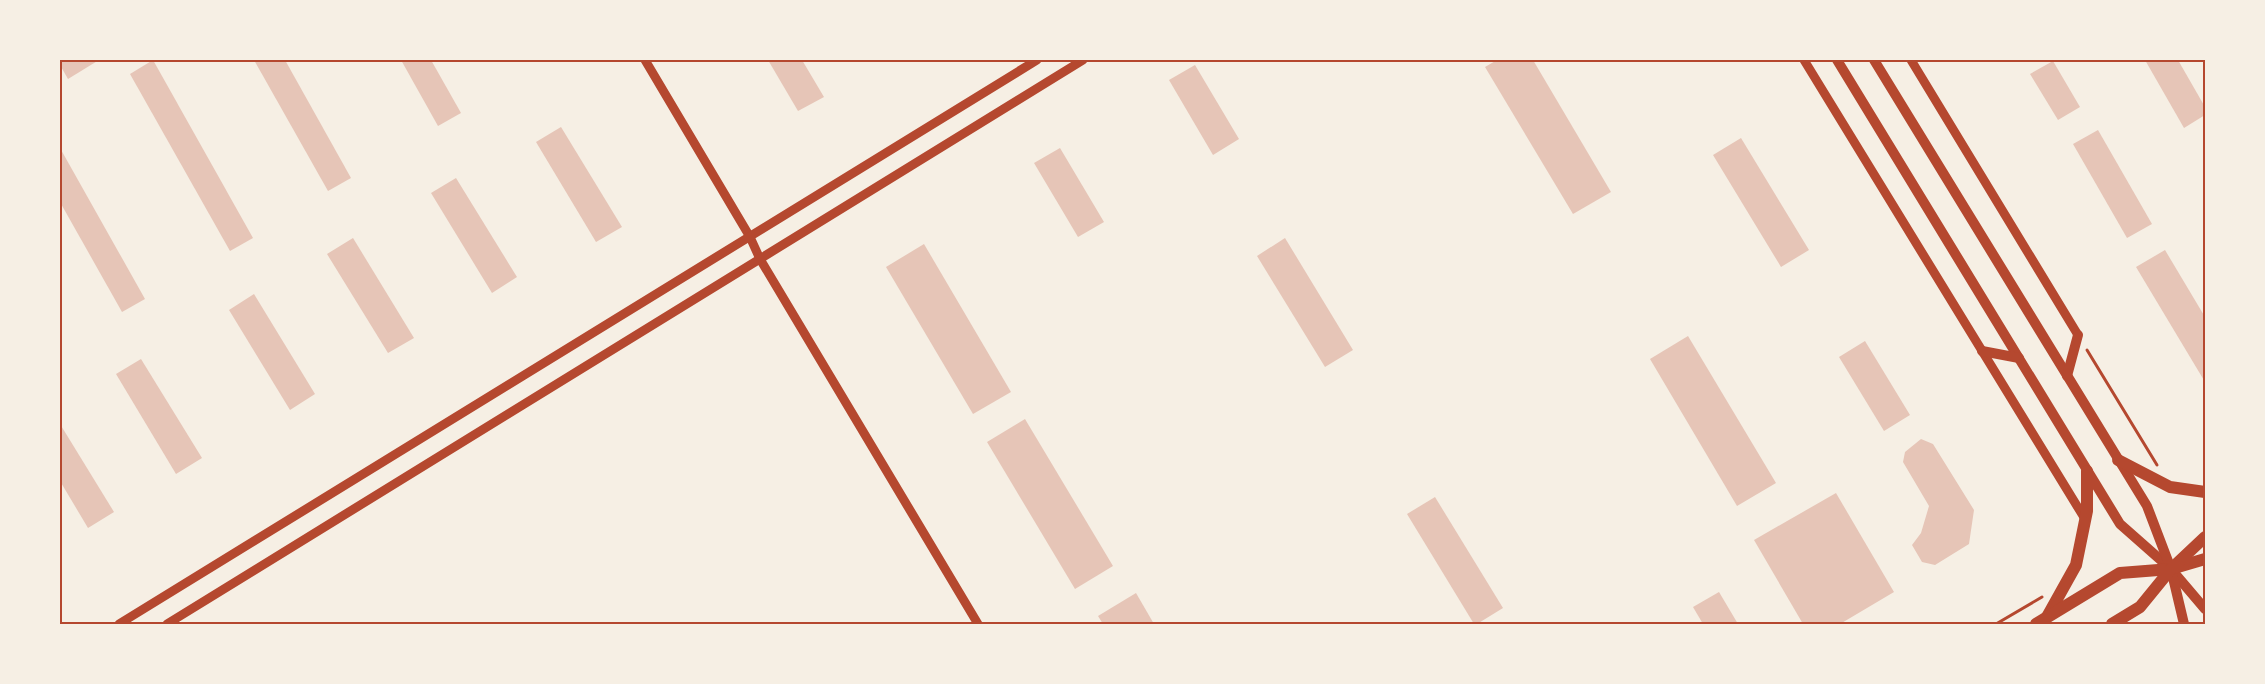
<svg xmlns="http://www.w3.org/2000/svg" width="2265" height="684" font-family="'Titillium Web',sans-serif">
<style>
.building{fill:#e6c5b7}
.lines{fill:none;stroke-linecap:round;stroke-linejoin:round}
.path{stroke:#b5482f;stroke-width:3}
.tertiary{stroke:#b5482f;stroke-width:9}
.secondary{stroke:#b5482f;stroke-width:10}
.primary{stroke:#b5482f;stroke-width:12}
.neatline{fill:none;stroke:#b5482f;stroke-width:2}
</style>
<rect width="100%" height="100%" fill="#f6efe4"/>
<g class="building">
<polygon points="60,60 99,60 68,79 60,65"/>
<polygon points="153,60 253,238 230,251 130,74"/>
<polygon points="254,60 285,60 351,178 328,191"/>
<polygon points="401,60 431,60 461,113 438,126"/>
<polygon points="768,60 802,60 824,97 798,111"/>
<polygon points="1497,60 1533,60 1611,192 1573,214 1485,67"/>
<polygon points="2145,60 2178,60 2205,107 2205,115 2184,128"/>
<polygon points="2053,61 2080,107 2058,120 2030,74"/>
<polygon points="1195,65 1239,139 1213,155 1169,80"/>
<polygon points="561,127 622,227 596,242 536,142"/>
<polygon points="2098,130 2152,224 2127,238 2073,144"/>
<polygon points="1741,138 1809,250 1781,267 1713,155"/>
<polygon points="60,148 145,299 122,312 60,202"/>
<polygon points="1060,148 1104,222 1078,237 1034,163"/>
<polygon points="456,178 517,277 492,293 431,193"/>
<polygon points="353,238 414,338 388,353 327,254"/>
<polygon points="1285,238 1353,350 1325,367 1257,256"/>
<polygon points="924,244 1011,392 973,414 886,267"/>
<polygon points="2165,250 2205,317 2205,382 2136,267"/>
<polygon points="254,294 315,394 290,410 229,310"/>
<polygon points="1688,336 1776,483 1737,506 1650,359"/>
<polygon points="1865,341 1910,415 1884,431 1839,357"/>
<polygon points="141,359 202,458 176,474 116,374"/>
<polygon points="1025,419 1113,566 1075,589 987,442"/>
<polygon points="60,424 114,512 88,528 60,481"/>
<polygon points="1921,439 1933,444 1974,510 1969,544 1935,565 1922,562 1912,545 1921,533 1929,506 1903,462 1905,452"/>
<polygon points="1836,493 1894,592 1840,624 1803,624 1754,540"/>
<polygon points="1435,497 1503,608 1477,624 1474,624 1407,514"/>
<polygon points="1719,592 1738,624 1703,624 1693,607"/>
<polygon points="1136,593 1154,624 1103,624 1098,616"/>
</g>
<g class="lines">
<g class="path">
<polyline points="2087,350 2157,465"/>
<polyline points="1996,624 2042,597"/>
</g>
<g class="tertiary">
<polyline points="645,60 750,237 760,259 978,624"/>
<polyline points="1804,60 2085,519"/>
<polyline points="1911,60 2078,335"/>
<polyline points="119,624 1037,60"/>
<polyline points="167,624 1083,60"/>
</g>
<g class="secondary">
<polyline points="1837,60 2120,524 2171,569 2205,609"/>
<polyline points="1874,60 2147,506 2171,569 2184,624"/>
<polyline points="1982,351 2019,358"/>
<polyline points="2067,376 2078,335"/>
</g>
<g class="primary">
<polyline points="2118,460 2170,487 2205,492"/>
<polyline points="2047,617 2076,565 2087,511 2087,471"/>
<polyline points="2036,624 2120,573 2171,569 2205,559"/>
<polyline points="2112,624 2140,607 2171,569 2205,537"/>
</g>
</g>
<rect width="2265" height="684" fill="none" stroke="#f6efe4" stroke-width="122"/>
<rect x="61" y="61" width="2143" height="562" class="neatline"/>
</svg>
